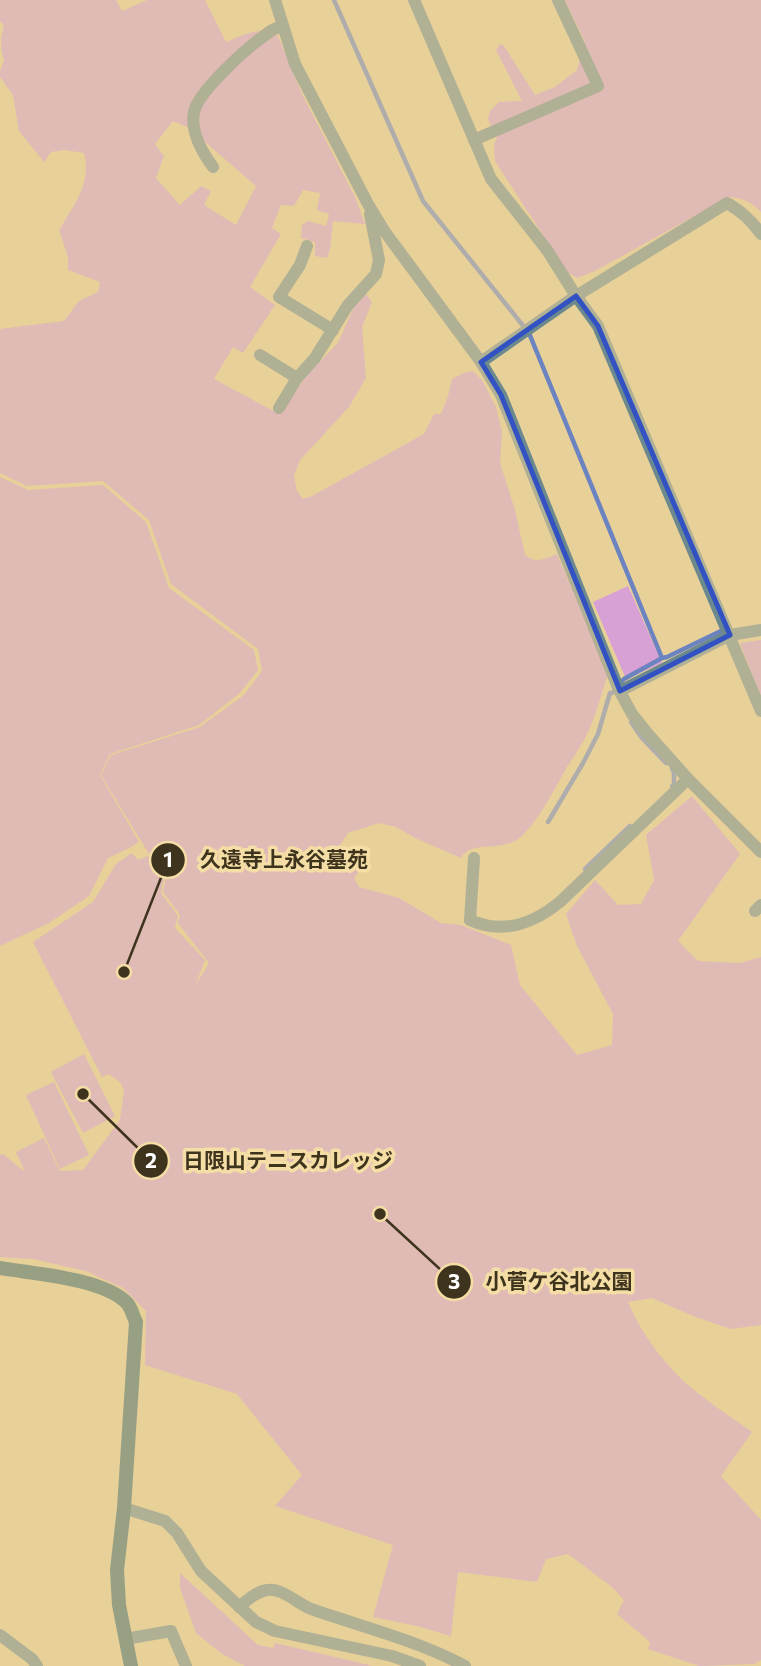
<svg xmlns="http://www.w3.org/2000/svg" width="761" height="1666" font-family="Commissioner,'Noto Sans JP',sans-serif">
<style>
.green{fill:#d8a1d6;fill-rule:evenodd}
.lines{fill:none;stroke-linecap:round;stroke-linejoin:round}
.stream{stroke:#6b83c0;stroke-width:4.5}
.street{stroke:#6c898e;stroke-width:12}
.secondary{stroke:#38666c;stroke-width:14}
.marked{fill:none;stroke:#3251c2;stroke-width:5;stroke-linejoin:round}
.leader{fill:none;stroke:#3e341e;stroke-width:2.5}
.callout-dot{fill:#3e341e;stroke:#f5dda6;stroke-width:2.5}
.mark-label{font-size:21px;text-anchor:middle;font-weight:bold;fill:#fff}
.callout-label{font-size:21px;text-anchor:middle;font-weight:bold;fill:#3e341e;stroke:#f5dda6;stroke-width:7;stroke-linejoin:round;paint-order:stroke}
</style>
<rect width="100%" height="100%" fill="#e8d099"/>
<g class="green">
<path d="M0,0H116L122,11L147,0H205L226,42C248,34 256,26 278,36L302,94L355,197L365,224L333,221L330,249L327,258L315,256V242L301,238L302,225L308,221L326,226L329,214L317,210L320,193L303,190L294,206L281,205L272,228L281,234L250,287L275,305L243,353L233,347L214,379L279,414L307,375L338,343L355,305L366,294L372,302L362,327L366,378L349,407L300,460L294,476L297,491L303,499L312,496L424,434L434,414H441L448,396L452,379L464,373L473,371L482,380L496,407L502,432L500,463L515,510L525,555C535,564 546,559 557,554L608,674C602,692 597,712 589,730C583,743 575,755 567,767C556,787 539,819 523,835C502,855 472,838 461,858L415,838L396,827L379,823L348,833L339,847L336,854L355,865L359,871L354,878L359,887L399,898L441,923L461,925L511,945L520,985L577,1055L612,1045L613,1014L577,946L566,914L595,880L618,905L641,904L654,880L646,835L692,796L740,854L678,941L698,961L740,963L761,957V1325L731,1329L693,1316L652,1298L628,1302C642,1335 666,1367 694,1390C712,1405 733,1418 752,1432L721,1476L761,1520V1660L754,1664L699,1666L648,1649L650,1642L617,1614L624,1600L612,1587L568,1554L546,1559L537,1582L458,1572L451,1636L417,1626L373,1617L393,1545L275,1506L302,1475L237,1394L145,1365L146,1311L123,1288L86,1271L33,1259L0,1257V1155L3,1154L25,1172L16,1152L44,1138L60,1171L83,1170L120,1120L124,1090L120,1082L109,1074L102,1077L33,942L93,902L116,864L132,853L138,860L153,854L164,877L161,893L178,916L175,928L205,960L195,986L209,963L178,923L180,915L163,892L166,877L154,853L149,854L101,775L111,755L200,727L244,695L262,671L258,649L171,584L149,520L103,481L27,486L0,473V329L64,321L79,301L98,292L100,282L68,270V257L59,230C74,205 92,183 84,153L64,150L51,152L44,162L19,131L13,95L0,77V71L4,60C0,50 0,36 4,26L0,21ZM173,121L189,128L256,186L236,225L204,205L211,191L201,186L180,205L156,178L164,156L155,144Z"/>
<path d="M565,0H761V212C751,202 743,198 729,197L595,271L577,278L567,272L495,161L494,144L497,138L488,119L490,111L499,102L522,101L496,50L500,44L504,46L535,95L555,87L577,70L585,42Z"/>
<polygon points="0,477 28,490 103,485 146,522 169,588 254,650 258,670 240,693 199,725 110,754 100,775 139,842 131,847 108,858 89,896 49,923 0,946"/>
<polygon points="628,586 662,663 626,679 593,602"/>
<polygon points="761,640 761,697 740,643"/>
<polygon points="84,1054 115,1116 83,1133 51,1072"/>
<polygon points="54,1082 89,1155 60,1169 26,1095"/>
<polygon points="180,1573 258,1645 273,1648 275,1643 373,1666 245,1666 222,1654 196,1633 180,1588"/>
</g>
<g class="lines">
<g class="stream">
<polyline points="334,0 423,201 529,333 662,658"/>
<polyline points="620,683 624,679 662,658 667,657 723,630"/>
<polyline points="631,722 642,738 666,763"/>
<polyline points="672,769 674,772 674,784 672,786"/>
<polyline points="548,822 583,763 598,734 610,693 612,693 615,690"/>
<polyline points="585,869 630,826"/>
</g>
<g class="street">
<polyline points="275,0 295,64 368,204 385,232 481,362 501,395 619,690 632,714 648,734 688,779 761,852"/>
<polyline points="414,0 491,179 547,250 576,296 598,326 761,711"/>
<polyline points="474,140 598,86 558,0"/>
<path d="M213,167C202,152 190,132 194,112C199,90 249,46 268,33C272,29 278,28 283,26"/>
<polyline points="307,246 300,265 279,297 333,330"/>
<polyline points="260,355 297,378"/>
<path d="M481,362L576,296L727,203C742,212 751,220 761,234"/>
<polyline points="279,408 297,378 315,358 348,305 376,274 379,260 370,214"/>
<polyline points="620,691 730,635 761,630"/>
<path d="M474,858L470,920C503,935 535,923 561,901L688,779"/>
<polyline points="755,911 761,905"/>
<polyline points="124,1508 165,1521 177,1533 201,1571 256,1622 275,1631 392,1656 420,1666"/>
<path d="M239,1607C247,1600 256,1592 267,1590C281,1587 298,1604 311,1609C363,1627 416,1640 465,1666"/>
<polyline points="0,1635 32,1659 37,1666"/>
<polyline points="125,1639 171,1631 186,1666"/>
</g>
<path class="secondary" d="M0,1268C34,1274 102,1278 127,1303C131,1307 133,1316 136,1322L124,1508L117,1570L119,1605L131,1666"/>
</g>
<path d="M0 0H761V1666H0ZM576,296L598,326L730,635L620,691L501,395L481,362Z" fill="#e8d099" fill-opacity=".55" fill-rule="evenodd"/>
<path class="marked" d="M576,296L598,326L730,635L620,691L501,395L481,362Z"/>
<path class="leader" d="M124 972L168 860M83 1094L151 1161M380 1214L454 1282"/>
<g class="callout-dot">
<circle cx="124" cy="972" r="7"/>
<circle cx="83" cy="1094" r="7"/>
<circle cx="380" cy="1214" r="7"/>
<circle cx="168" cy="860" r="18"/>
<circle cx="151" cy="1161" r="18"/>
<circle cx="454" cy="1282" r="18"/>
</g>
<g class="mark-label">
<text x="168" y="867">1</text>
<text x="151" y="1168">2</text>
<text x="454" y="1289">3</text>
</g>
<g class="callout-label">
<text x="284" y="867">久遠寺上永谷墓苑</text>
<text x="288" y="1168">日限山テニスカレッジ</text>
<text x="559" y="1289">小菅ケ谷北公園</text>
</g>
</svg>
